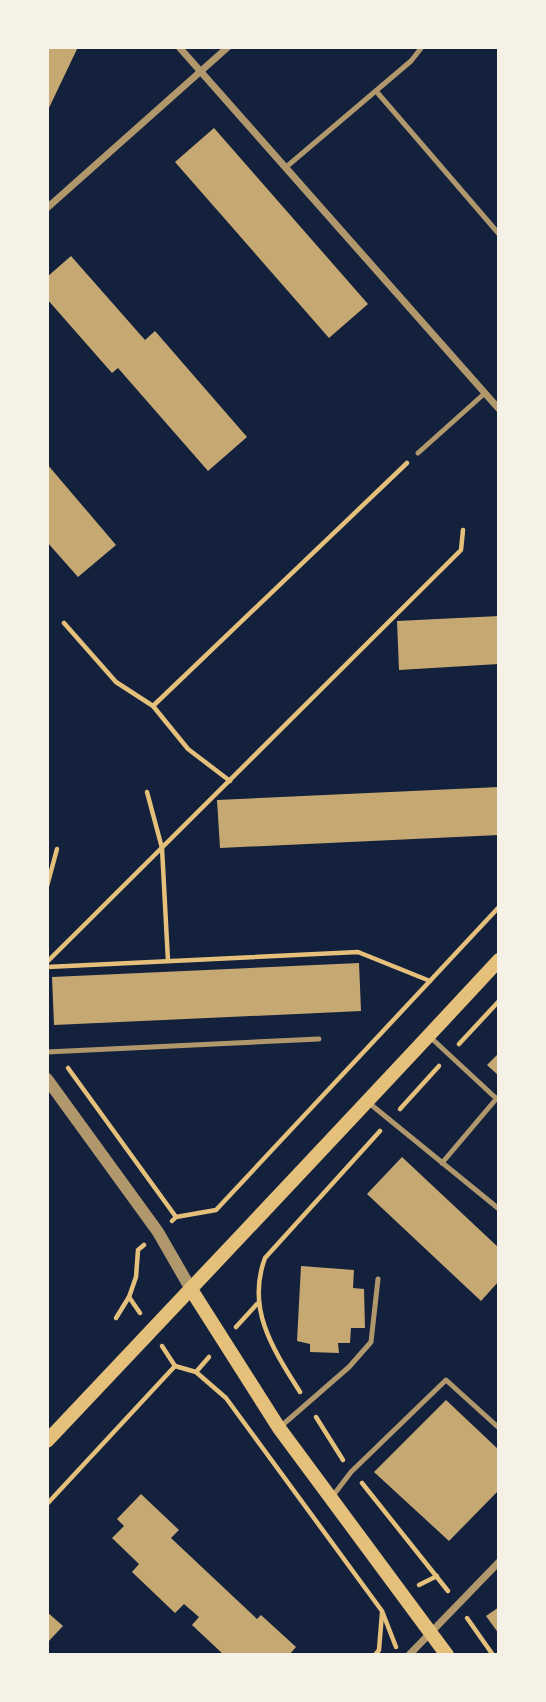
<svg xmlns="http://www.w3.org/2000/svg" width="546" height="1702" font-family="Barlow,sans-serif">
<style>
.building{fill:#c6a872}
.lines{fill:none;stroke-linecap:round;stroke-linejoin:round}
.path{stroke:#e5c07b;stroke-width:4.5}
.service{stroke:#b1986c;stroke-width:5}
.minor{stroke:#b1986c;stroke-width:7}
.tertiary{stroke:#b1986c;stroke-width:12}
.secondary{stroke:#e5c07b;stroke-width:14}
</style>
<rect width="100%" height="100%" fill="#14213d"/>
<g class="building">
<polygon points="47,47 78,47 47,112"/>
<polygon points="214,128 368,304 329,338 175,162"/>
<polygon points="71,256 145,340 155,331 247,437 208,471 118,368 112,373 47,299 47,277"/>
<polygon points="47,464 116,545 78,577 47,542"/>
<polygon points="499,616 499,664 399,670 397,621"/>
<polygon points="499,787 499,835 220,848 217,800"/>
<polygon points="359,963 361,1011 54,1025 52,977"/>
<polygon points="499,1053 499,1076 487,1065"/>
<polygon points="402,1157 499,1248 499,1281 481,1301 367,1194"/>
<polygon points="301,1266 354,1270 353,1288 364,1289 365,1328 351,1328 350,1343 338,1343 339,1353 310,1352 310,1344 297,1341"/>
<polygon points="446,1400 499,1450 499,1490 449,1541 374,1472"/>
<polygon points="141,1494 179,1530 171,1538 257,1619 261,1615 296,1647 289,1655 224,1655 192,1625 199,1617 184,1604 175,1613 132,1572 139,1564 112,1538 124,1526 117,1519"/>
<polygon points="499,1607 499,1634 486,1616"/>
<polygon points="47,1612 63,1626 47,1643"/>
</g>
<g class="lines">
<g class="path">
<polyline points="64,623 116,682 153,706 188,749 230,781"/>
<polyline points="153,706 407,463"/>
<polyline points="147,792 162,848 168,961"/>
<polyline points="47,886 57,849"/>
<polyline points="47,962 461,550 463,530"/>
<polyline points="47,967 358,952 430,981"/>
<polyline points="459,1044 499,1001"/>
<polyline points="68,1068 176,1217"/>
<polyline points="400,1109 439,1066"/>
<polyline points="172,1221 176,1217 216,1210 499,907"/>
<polyline points="140,1313 129,1297 136,1277 138,1250 144,1245"/>
<polyline points="116,1318 129,1297"/>
<polyline points="236,1327 257,1304"/>
<polyline points="162,1346 175,1366"/>
<polyline points="196,1372 226,1398 382,1611 396,1647"/>
<path d="M300,1392C273,1349 246,1309 265,1258L380,1131"/>
<polyline points="316,1417 343,1460"/>
<polyline points="362,1483 448,1591"/>
<polyline points="47,1504 175,1366 196,1372 209,1357"/>
<polyline points="419,1585 437,1576"/>
<polyline points="467,1618 493,1655"/>
<polyline points="375,1655 379,1650 382,1613"/>
</g>
<g class="service">
<polyline points="376,91 499,234"/>
<polyline points="285,168 411,61 422,47"/>
<polyline points="418,453 485,393"/>
<polyline points="429,1036 499,1101"/>
<polyline points="47,1052 319,1039"/>
<polyline points="369,1103 499,1209"/>
<polyline points="442,1163 497,1098"/>
<polyline points="279,1428 349,1367 371,1342 378,1279"/>
<polyline points="332,1497 351,1472 446,1380 499,1428"/>
</g>
<g class="minor">
<polyline points="179,47 499,409"/>
<polyline points="47,208 228,47"/>
<polyline points="409,1655 499,1562"/>
</g>
<polyline class="tertiary" points="47,1079 158,1232 192,1291"/>
<g class="secondary">
<polyline points="192,1291 279,1428 447,1655"/>
<path d="M47,1441C198,1281 349,1122 499,960"/>
</g>
</g>
<rect width="546" height="1702" fill="none" stroke="#f6f1e7" stroke-width="98"/>
</svg>
